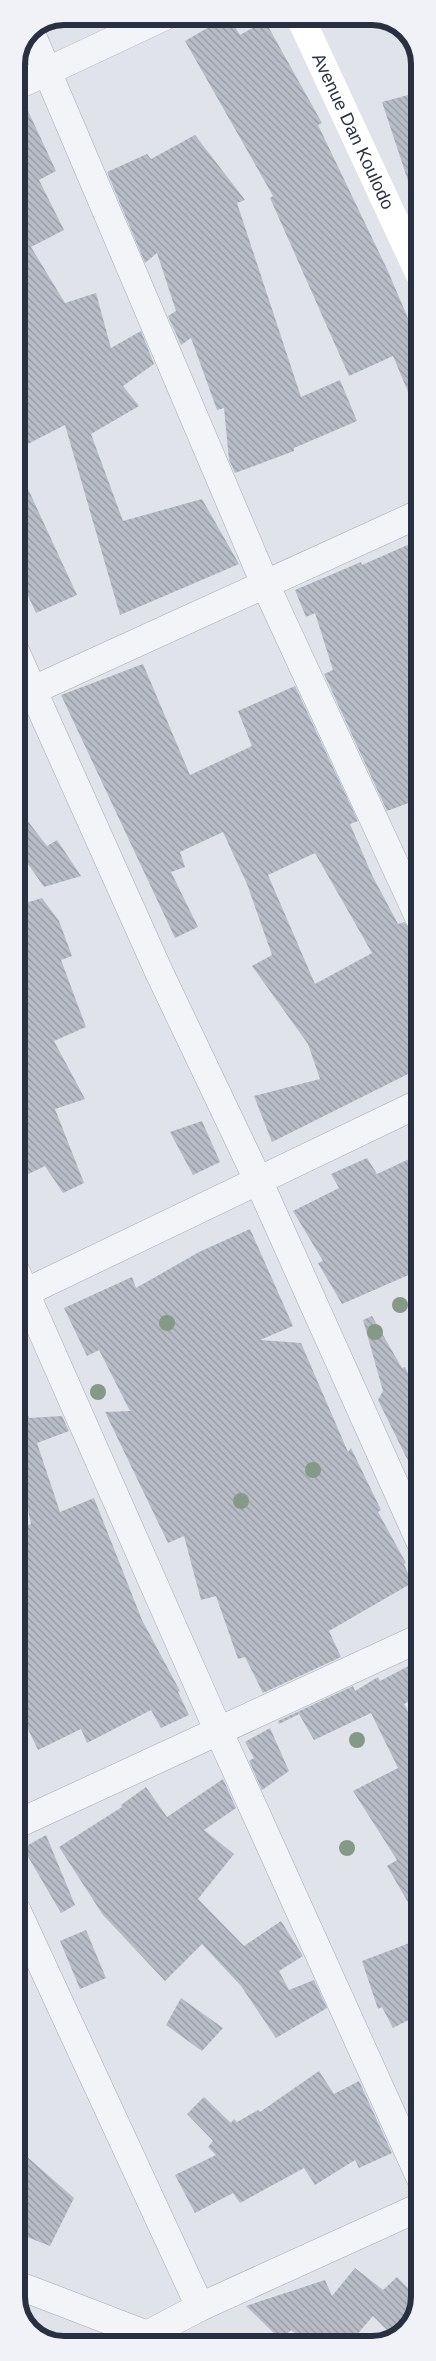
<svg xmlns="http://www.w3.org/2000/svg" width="436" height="2361" font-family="Helvetica,sans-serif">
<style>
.building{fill:url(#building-back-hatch);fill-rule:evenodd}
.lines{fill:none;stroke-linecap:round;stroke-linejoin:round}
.street-casing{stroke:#a5aab4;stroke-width:29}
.street{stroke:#f3f4f8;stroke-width:28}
.secondary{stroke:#fff;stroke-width:28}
.tree{fill:#859a86}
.labels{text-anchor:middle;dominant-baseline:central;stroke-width:4;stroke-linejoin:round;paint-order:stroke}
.street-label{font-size:18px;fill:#283041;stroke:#f0f2f7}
.rim{fill:none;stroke:#283041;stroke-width:6}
</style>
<defs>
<pattern id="building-back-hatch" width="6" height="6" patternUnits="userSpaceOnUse" patternTransform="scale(1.25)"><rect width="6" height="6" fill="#b7bcc6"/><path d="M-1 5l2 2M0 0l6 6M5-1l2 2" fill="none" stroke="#9599a2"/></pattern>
</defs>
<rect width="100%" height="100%" fill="#e0e3ea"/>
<g class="building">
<polygon points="228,16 240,35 265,21 322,123 318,125 387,269 419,344 419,418 393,356 349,376 270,198 273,196 185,41"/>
<polygon points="412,94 419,108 419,198 414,199 382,102"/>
<polygon points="23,100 56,171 39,180 64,230 31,247 65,303 96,293 111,348 141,331 154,364 123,386 139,406 91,434 123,521 202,499 239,564 120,615 65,425 16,450 16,101"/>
<polygon points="195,135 245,200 237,203 301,397 340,380 357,421 294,448 294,451 235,473 229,460 224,408 217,410 191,338 181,345 168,316 176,311 157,253 145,263 107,172 147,154 151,159"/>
<polygon points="16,463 77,595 36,613 16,570"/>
<polygon points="412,543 419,560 419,799 387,811 324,674 333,670 315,613 306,617 295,590 361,562 362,565"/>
<path d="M143,664L190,775L252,746L238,711L295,686L358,821L350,824L372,875L398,924L404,922L413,931L419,944L420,1068L272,1142L254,1096L320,1079L308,1044L252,966L272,955L247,884L223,832L180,852L185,867L171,872L198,927L175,938L61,695ZM315,853L372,953L315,984L268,875Z"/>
<polygon points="16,806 47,846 57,840 81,876 44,887 16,847"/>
<polygon points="42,898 59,921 72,956 61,960 86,1027 54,1041 85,1099 55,1109 84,1183 63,1193 45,1166 16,1180 16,906"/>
<polygon points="202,1121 220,1162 193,1175 170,1132"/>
<polygon points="420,1154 420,1185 411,1189 420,1210 420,1270 342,1304 318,1263 323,1261 293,1211 339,1188 331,1174 367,1158 377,1174"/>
<polygon points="250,1229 293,1326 260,1340 301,1343 348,1452 351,1448 381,1510 378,1512 406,1563 404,1564 412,1583 329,1631 341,1657 263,1693 245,1657 238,1659 216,1596 201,1600 184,1536 168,1543 105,1412 130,1411 99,1350 87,1356 64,1308 132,1277 136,1288 199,1252"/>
<polygon points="372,1316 402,1368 405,1367 420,1398 420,1485 378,1400 383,1391 363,1320"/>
<polygon points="21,1395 29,1418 62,1416 69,1431 37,1443 60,1512 94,1498 142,1620 180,1691 178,1692 189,1715 161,1728 151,1710 87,1743 81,1729 38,1750 17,1706 17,1529 31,1524 17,1458 17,1396"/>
<polygon points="420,1660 420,1696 404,1704 420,1735 420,1923 387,1866 397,1860 353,1791 398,1768 371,1713 314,1740 299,1714 279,1724 278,1721 353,1686 355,1691 378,1677 380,1681"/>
<polygon points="270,1728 289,1771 262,1790 249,1761 254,1758 245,1742"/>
<polygon points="223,1779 236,1808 204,1830 234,1854 198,1899 244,1946 281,1921 303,1956 279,1971 289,1990 314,1980 327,2008 276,2038 241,1986 202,1944 165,1981 103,1915 59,1847 122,1807 121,1805 146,1787 167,1817"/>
<polygon points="46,1835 75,1905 61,1913 23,1848"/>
<polygon points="86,1930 106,1978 80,1989 60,1941"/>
<polygon points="420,1939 420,2014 393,2028 382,2007 378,2009 362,1961"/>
<polygon points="181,1998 223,2028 202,2051 166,2025"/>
<polygon points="319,2071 334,2094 359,2081 392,2153 359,2168 355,2160 315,2185 304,2168 240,2203 233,2193 195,2213 175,2175 216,2155 208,2147 213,2141 187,2114 204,2097 231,2123 234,2119 237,2122 258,2110 260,2112"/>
<polygon points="17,2148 74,2198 50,2246 17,2233"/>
<polygon points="355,2268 383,2290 397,2277 419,2299 408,2328 393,2336 373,2316 349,2344 308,2344 291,2330 281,2340 246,2306 325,2280 332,2296"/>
</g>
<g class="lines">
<defs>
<g id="street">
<polyline points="30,31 265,584 419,917"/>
<polyline points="16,86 165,16"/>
<polyline points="16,653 159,972 258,1180 420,1541"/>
<polyline points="18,697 419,514"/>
<polyline points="16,1272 219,1732 420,2177"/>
<polyline points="16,1297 420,1103"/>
<polyline points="17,1824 420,1638"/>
<polyline points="17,1911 200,2307"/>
<polyline points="17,2285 171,2344"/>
<polyline points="147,2335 200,2307 420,2207"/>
</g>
</defs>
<use href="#street" class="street-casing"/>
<use href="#street" class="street"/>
<path class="secondary" id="s1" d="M300,17L419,273"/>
</g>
<g class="tree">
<circle cx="400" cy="1305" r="8"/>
<circle cx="167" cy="1323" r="8"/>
<circle cx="375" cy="1332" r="8"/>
<circle cx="98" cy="1392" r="8"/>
<circle cx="313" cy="1470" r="8"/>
<circle cx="241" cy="1501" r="8"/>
<circle cx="357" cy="1740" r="8"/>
<circle cx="347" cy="1848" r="8"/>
</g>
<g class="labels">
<g class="street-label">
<text stroke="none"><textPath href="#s1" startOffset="126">Avenue Dan Koulodo</textPath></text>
</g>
</g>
<path d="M0 0H436V2361H0ZM64 25H372A39 39 0 0 1 411 64V2297A39 39 0 0 1 372 2336H64A39 39 0 0 1 25 2297V64A39 39 0 0 1 64 25Z" fill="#f0f2f7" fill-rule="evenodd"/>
<path class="rim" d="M64 25H372A39 39 0 0 1 411 64V2297A39 39 0 0 1 372 2336H64A39 39 0 0 1 25 2297V64A39 39 0 0 1 64 25Z"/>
</svg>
